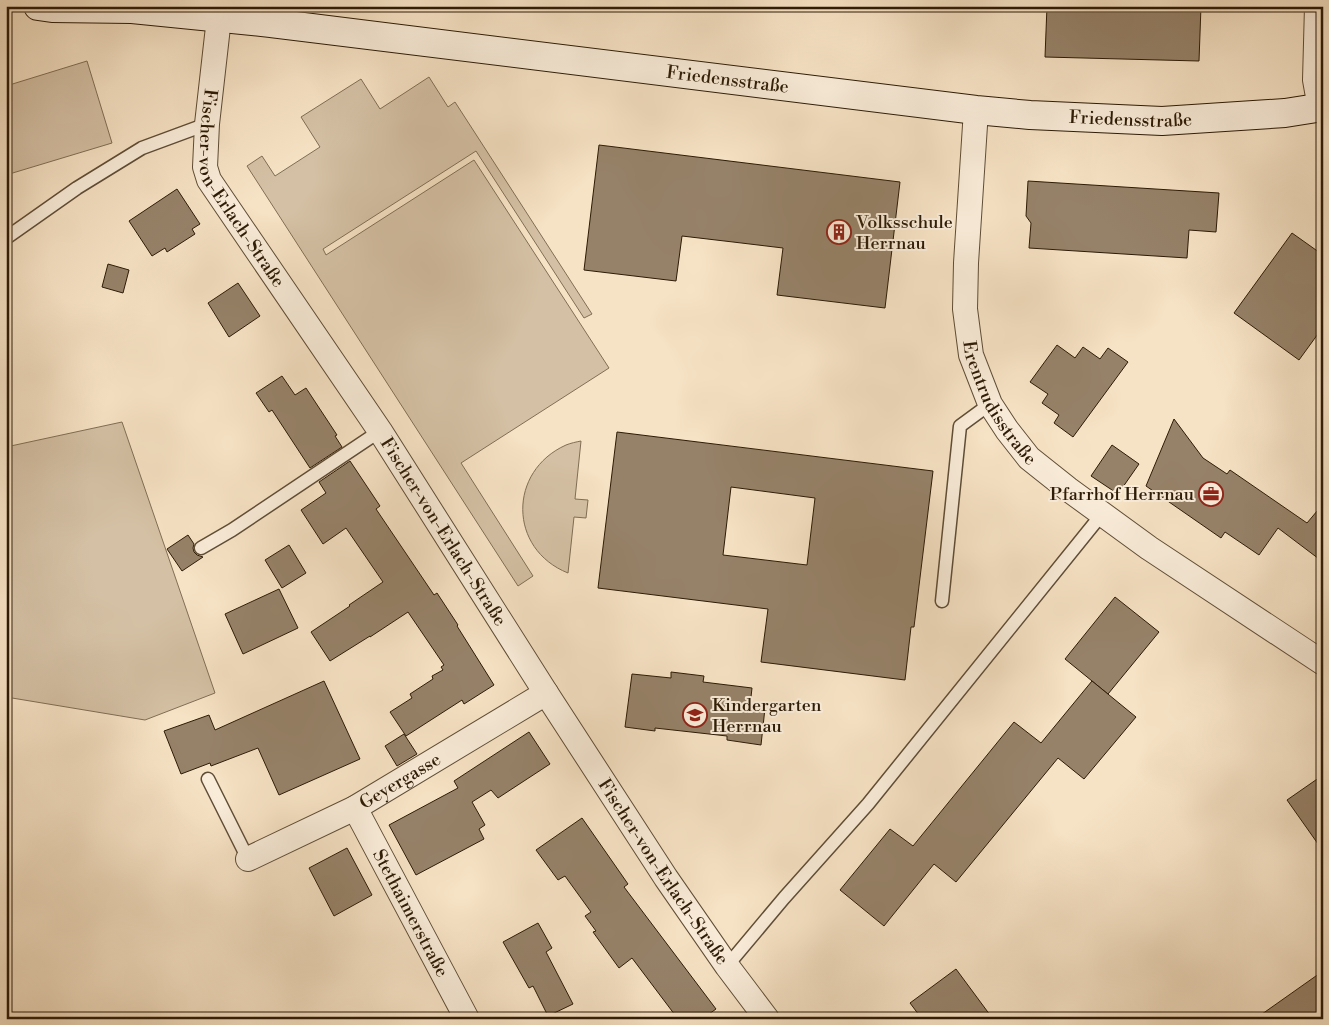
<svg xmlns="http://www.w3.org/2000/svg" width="1329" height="1025" font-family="'Libre Bodoni',serif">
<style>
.green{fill:#d4c0a4;stroke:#806e55}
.building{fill:#968269;stroke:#2d1b06;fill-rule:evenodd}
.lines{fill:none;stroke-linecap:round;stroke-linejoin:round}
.lane-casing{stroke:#5f4d36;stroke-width:15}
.street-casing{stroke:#5f4d36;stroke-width:26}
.secondary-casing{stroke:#2d1b06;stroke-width:30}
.lane{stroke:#f9ecd9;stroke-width:12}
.street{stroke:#f9ecd9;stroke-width:24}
.secondary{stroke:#f9ecd9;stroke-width:28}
.labels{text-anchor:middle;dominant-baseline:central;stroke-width:4;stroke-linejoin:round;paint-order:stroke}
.street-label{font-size:18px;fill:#2d1b06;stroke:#f9ecd9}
.poi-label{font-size:18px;fill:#2d1b06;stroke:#f9ecd9;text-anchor:start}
</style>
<rect width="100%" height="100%" fill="#f6e2c4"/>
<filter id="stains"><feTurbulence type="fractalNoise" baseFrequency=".004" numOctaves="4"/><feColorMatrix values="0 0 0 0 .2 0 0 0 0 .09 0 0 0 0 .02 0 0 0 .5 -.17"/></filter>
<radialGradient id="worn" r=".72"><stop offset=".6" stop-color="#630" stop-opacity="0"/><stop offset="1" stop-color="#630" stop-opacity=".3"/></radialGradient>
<g class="green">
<polygon points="87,61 112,143 6,175 6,86"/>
<polygon points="429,77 448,107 455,102 592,314 584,318 476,151 323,249 326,255 474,160 609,368 461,463 533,576 518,586 247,166 262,156 275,176 320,147 301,117 361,79 380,109"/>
<polygon points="122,422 215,693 145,720 6,697 6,447"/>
<path d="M581,441L575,499L588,500L586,518L574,517L568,573C508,549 508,471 566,445C571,443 576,442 581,441Z"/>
</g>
<g class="building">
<polygon points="1047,6 1201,6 1199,61 1045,57"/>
<polygon points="599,145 900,182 885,308 777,295 783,248 733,242 682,236 676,281 584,270"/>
<polygon points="1028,181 1219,193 1216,232 1189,230 1187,258 1029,248 1031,223 1026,216"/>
<polygon points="177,189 200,224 192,229 195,234 167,252 165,248 152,256 129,221"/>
<polygon points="1292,233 1323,255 1323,327 1299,360 1234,313"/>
<polygon points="108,264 129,270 123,293 102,287"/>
<polygon points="238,283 260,316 229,337 208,303"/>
<polygon points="1057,345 1075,358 1083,347 1100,359 1108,348 1128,362 1073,437 1054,423 1059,415 1042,403 1048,394 1030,382"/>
<polygon points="282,376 295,395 306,388 337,435 335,436 342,447 310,468 272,410 269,412 256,393"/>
<polygon points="1174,419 1203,458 1227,474 1230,470 1307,523 1323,504 1323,562 1278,528 1259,555 1225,532 1221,538 1146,486"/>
<path d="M617,432L933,471L914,627H911L905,680L761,662L768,609L598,588ZM731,487L815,498L807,565L723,555Z"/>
<polygon points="1112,445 1139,464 1118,494 1091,476"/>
<polygon points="350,461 380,506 376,509 434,595 437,593 458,625 457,626 494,685 464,704 462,700 406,736 390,712 412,698 410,694 433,679 432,676 443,670 441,667 444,665 408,612 370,637 370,636 330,661 311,632 350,606 349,605 383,582 346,528 323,544 301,510 326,493 319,482"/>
<polygon points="188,535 194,544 193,548 194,552 197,555 203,557 182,571 167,549"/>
<polygon points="289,545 306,573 282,588 265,560"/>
<polygon points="279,589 298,628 243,654 225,614"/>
<polygon points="1115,597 1159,632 1108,694 1065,659"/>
<polygon points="671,672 704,676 703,682 752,688 750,706 765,708 761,745 727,740 727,736 655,728 655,731 625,727 632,674 671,678"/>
<polygon points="324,681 360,759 279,795 258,748 211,766 210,763 181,774 164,731 209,715 215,730"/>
<polygon points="1092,681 1136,717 1084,779 1058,758 956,882 934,864 884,926 840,890 890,829 913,846 1014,722 1041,743"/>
<polygon points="529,732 550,764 498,798 491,790 472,802 485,825 479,829 484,839 416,875 389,825 458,788 454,781"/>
<polygon points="404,734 417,754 397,766 385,746"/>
<polygon points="1323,775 1323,851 1287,800"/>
<polygon points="582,818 628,884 624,887 716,1009 702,1019 678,1019 632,958 619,968 593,932 596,931 585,916 591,912 565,876 558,880 536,850"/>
<polygon points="347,848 372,895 334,916 309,868"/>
<polygon points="538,923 552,948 546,952 573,1004 548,1016 533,986 529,988 503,942"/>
<polygon points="956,969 993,1019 922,1019 910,1003"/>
<polygon points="1323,971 1323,1019 1255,1019"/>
</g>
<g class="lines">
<defs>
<g id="lane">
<polyline points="6,238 77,188 142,148 207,124"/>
<polyline points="201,548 232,530 380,431"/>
<polyline points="942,601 960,426 990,404"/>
<polyline points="208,779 248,859"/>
<polyline points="727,966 784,898 868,804 1102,514"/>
</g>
<g id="street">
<polyline points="1317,6 1315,80 1320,108"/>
<path id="s1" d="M219,18L207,124L205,167L209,180L380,431L546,693L666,878L727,966L767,1019"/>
<path id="s2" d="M976,110L966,263L965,309L971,355L990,404L1007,430L1029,458L1068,489L1149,548L1323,663"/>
<path id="s3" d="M355,808L467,1019"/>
<path id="s4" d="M248,859L355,808L546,693"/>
</g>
<g id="secondary">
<path id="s5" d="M38,6L52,8L132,9L271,23L976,110L1030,115L1162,121L1285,113L1323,107"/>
</g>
</defs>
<use href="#lane" class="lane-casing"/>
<use href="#street" class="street-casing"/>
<use href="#secondary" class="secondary-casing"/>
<use href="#lane" class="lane"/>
<use href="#street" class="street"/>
<use href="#secondary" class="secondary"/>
</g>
<defs>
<symbol id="building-ring" viewBox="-11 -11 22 22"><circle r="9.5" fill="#f9ecd9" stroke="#8f2418" stroke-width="1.5"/><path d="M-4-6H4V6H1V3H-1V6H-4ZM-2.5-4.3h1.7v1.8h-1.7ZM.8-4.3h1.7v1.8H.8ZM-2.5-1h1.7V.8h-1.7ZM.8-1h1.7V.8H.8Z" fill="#8f2418"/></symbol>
<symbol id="office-ring" viewBox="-11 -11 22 22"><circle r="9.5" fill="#f9ecd9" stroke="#8f2418" stroke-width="1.5"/><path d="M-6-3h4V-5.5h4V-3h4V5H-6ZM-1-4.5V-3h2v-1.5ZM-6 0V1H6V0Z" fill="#8f2418"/></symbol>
<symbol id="school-ring" viewBox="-11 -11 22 22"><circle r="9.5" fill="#f9ecd9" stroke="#8f2418" stroke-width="1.5"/><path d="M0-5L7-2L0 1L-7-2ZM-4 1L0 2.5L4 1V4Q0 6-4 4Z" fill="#8f2418"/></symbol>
</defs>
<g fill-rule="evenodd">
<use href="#building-ring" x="825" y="218" width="28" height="28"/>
<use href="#office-ring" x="1197" y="480" width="28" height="28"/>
<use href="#school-ring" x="681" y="701" width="28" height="28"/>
</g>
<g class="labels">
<g class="street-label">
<text stroke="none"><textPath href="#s5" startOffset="694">Friedensstraße</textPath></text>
<text stroke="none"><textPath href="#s5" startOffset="1099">Friedensstraße</textPath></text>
<text stroke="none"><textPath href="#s1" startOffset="181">Fischer-von-Erlach-Straße</textPath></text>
<text stroke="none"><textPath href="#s2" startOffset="301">Erentrudisstraße</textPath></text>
<text stroke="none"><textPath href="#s1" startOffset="586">Fischer-von-Erlach-Straße</textPath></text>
<text stroke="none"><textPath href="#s4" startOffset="171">Geyergasse</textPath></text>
<text stroke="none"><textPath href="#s1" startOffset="991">Fischer-von-Erlach-Straße</textPath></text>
<text stroke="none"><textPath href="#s3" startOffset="119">Stethaimerstraße</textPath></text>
</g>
<g class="poi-label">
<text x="856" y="222">Volksschule<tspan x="856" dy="21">Herrnau</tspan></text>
<text x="1194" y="494" text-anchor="end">Pfarrhof Herrnau</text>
<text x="712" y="705">Kindergarten<tspan x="712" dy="21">Herrnau</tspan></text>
</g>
</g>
<rect width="1329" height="1025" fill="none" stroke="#f6e2c4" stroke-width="25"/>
<rect x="8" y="8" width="1314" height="1010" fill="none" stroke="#2d1b06" stroke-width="2.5"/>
<rect x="12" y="12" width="1304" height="1000" fill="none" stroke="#2d1b06"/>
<rect width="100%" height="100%" filter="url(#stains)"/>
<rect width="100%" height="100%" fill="url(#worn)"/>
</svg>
